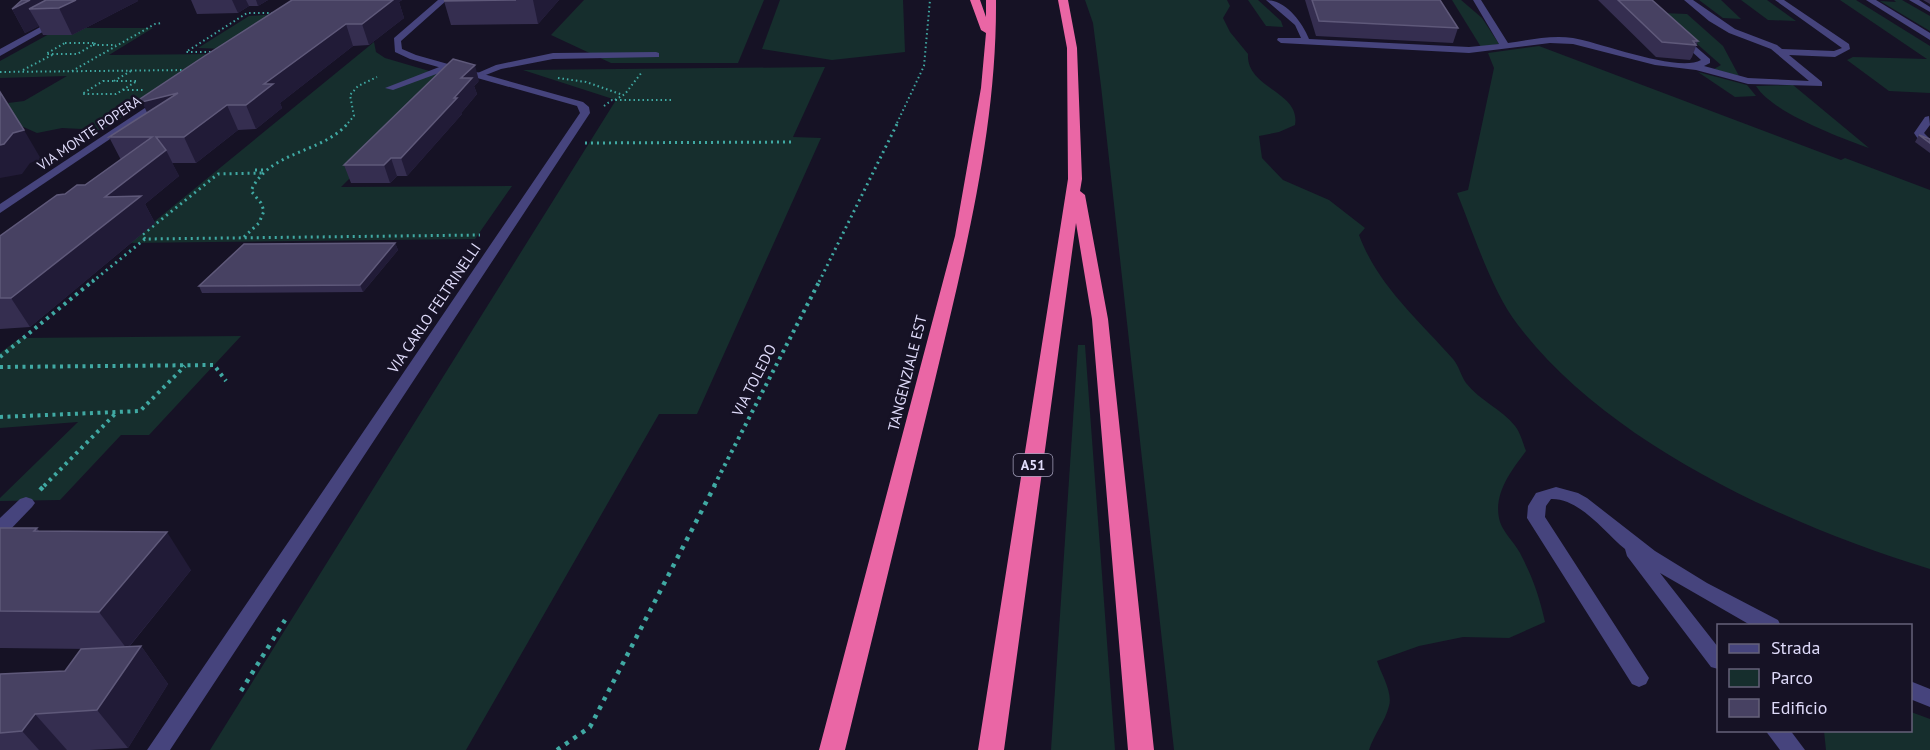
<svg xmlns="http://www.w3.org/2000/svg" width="1930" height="750" font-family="'PT Sans',sans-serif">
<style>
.green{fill:#162e2d}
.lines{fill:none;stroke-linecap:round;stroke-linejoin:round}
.path-far3{stroke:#40a9a3;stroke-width:2;stroke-dasharray:1.5 3;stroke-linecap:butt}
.path-far2{stroke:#40a9a3;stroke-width:3;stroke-dasharray:2 4;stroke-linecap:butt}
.path-far1{stroke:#40a9a3;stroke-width:4;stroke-dasharray:3 4.5;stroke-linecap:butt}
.path{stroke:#40a9a3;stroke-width:4.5;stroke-dasharray:4 6;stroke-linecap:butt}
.lane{fill:#46447d;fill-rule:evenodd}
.street{fill:#46447d;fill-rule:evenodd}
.highway{fill:#ea66a5;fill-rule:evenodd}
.wall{fill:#352e50}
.shaded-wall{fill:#211b37}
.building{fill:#474162;stroke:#5f597a;stroke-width:1.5}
.labels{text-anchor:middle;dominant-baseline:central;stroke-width:5;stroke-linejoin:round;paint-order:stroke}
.far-street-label{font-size:14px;fill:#dfdbfa;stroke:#161225}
.shield{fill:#161225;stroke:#a39fba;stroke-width:1.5}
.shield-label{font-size:14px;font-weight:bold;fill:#dfdbfa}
.street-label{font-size:15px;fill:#dfdbfa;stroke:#161225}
</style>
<rect width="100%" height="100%" fill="#161225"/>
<g class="green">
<polygon points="584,0 764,0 738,63 611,63 551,35"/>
<polygon points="780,0 903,0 905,52 832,60 762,49"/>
<path d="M1085,0H1227L1230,6L1223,18L1230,32L1248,54C1246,89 1301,91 1295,125L1279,132L1259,136L1262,158L1283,180L1329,200L1365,228L1359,235C1378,286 1418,319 1453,359C1459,366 1461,376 1466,383C1480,401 1502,409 1515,426C1520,432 1523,443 1526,451C1511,471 1492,495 1500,522C1504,534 1517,545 1522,557C1533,578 1540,599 1545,622L1509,638L1463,637L1419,646L1377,661C1381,674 1393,692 1389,706C1385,722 1374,734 1369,750H1174L1101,86L1093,23Z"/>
<polygon points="1248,0 1258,0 1281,21 1283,27 1266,26"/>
<polygon points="1452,0 1461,0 1482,18 1499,44 1481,47"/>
<polygon points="1699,0 1721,0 1741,19 1723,18"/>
<polygon points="1741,0 1767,0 1796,21 1768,20"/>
<polygon points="1840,0 1856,0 1930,46 1930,93 1889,91 1847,60 1853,57 1927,59"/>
<polygon points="1894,0 1902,0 1930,16 1930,31 1880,1 1896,2"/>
<polygon points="1662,13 1687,14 1723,46 1739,76 1714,69 1721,65"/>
<polygon points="278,14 225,49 198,48 249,16"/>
<polygon points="60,28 153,28 109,55 218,54 102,130 62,128 37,133 19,125 8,103 24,101 67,76 0,78 0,61"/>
<polygon points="374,42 376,52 385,58 460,80 441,87 341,187 512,186 475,239 128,243"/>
<path d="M1539,46L1841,160L1845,158L1930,190V569C1789,526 1609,445 1518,325C1491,290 1474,234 1457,193L1468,190L1494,68L1488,53Z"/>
<polygon points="825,67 793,137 821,138 697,414 659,414 466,750 210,750 616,100 523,70"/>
<polygon points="1698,72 1747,85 1756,96 1735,97"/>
<path d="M1793,85L1869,148C1839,137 1773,113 1756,86Z"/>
<polygon points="241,336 149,435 121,435 60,500 0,501 0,498 78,422 0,428 0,353 20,338"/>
<polygon points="1078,345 1085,345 1115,750 1051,750"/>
<polygon points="1911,712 1930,719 1930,750 1826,750 1824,731 1910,730"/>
</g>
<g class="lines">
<g class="path-far3">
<polygon points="65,43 96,43 77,54 46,54"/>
<polyline points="93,45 116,45"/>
<polyline points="215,52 186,52 247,13 277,13"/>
<polyline points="23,70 54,54"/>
<polyline points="72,71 155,24 162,23"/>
<polyline points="0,72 188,70"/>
<polyline points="558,78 586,82 623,95"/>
<polygon points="103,81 137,81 116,94 82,94"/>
<polyline points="114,81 131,71"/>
<polyline points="123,90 145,90"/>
<polyline points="615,100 625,94 642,72"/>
<polyline points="604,106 612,100 672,100"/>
<polyline points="348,123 354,116 350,95 358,86 377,77"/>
<polyline points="897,123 924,66 930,0"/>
</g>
<g class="path-far2">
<polyline points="585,143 793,142"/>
<polyline points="255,170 266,170"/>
<path d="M244,237L259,223L264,211L261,203L251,191C269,150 323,154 349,122"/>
<polyline points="145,239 142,235 218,174 262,173"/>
<polyline points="92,282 145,239 480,235"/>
<polyline points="819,282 898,122"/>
</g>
<g class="path-far1">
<polyline points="0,357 94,280"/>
<polyline points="0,367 214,365 226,381"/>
<polyline points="0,417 140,411 185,366"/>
<polyline points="44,486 117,412"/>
<polyline points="714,486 820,280"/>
</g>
<g class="path">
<polyline points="40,490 45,485"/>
<polyline points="241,691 285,620"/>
<polyline points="557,750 590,727 715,485"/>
</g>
<g class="lane">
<path d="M1266,0C1286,0 1302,22 1309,39L1469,47L1499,44L1473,0H1481L1508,43C1529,40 1551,35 1573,38C1602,43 1678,73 1701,60L1677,38V34L1680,33L1710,59V63L1704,66L1748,78L1809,81L1771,49L1729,33L1709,21L1684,0H1693L1735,29L1777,45L1782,49L1834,51L1842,48L1775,0H1784L1849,44L1850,49L1835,57L1789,55L1822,82V86L1748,84L1696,70L1655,65L1573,44L1550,43L1469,53L1281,43L1277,40L1278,38H1301L1295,25Z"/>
<polygon points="656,52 659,53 659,57 553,59 501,69 478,78 473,75 496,65 553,53"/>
<polygon points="447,64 450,65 450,69 393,90 385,88"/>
<path d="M1929,116L1930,125L1924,133L1930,139V144C1922,146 1918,139 1914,133L1925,117Z"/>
</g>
<g class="street">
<polygon points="438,0 447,0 401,41 402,49 416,55 583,102 589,107 590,113 170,750 147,750 580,113 577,106 410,59 395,52 394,38"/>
<polygon points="1866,0 1876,0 1930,33 1930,40"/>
<polygon points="1909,0 1919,0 1930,7 1930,12"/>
<polygon points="55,19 62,21 0,56 0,49"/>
<polygon points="160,98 168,100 0,213 0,204"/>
<path d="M1556,487L1578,493L1587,498L1655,551L1707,583L1778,620L1781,626H1752L1660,573L1718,647V669L1711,667L1627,556L1625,549C1605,533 1580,498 1551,499L1546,506L1545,517L1649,678L1646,684L1639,687L1632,684L1527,518L1528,506L1536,493Z"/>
<polygon points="26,497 32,499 35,503 32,507 6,534 0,535 0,518 20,499"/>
<polygon points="1910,681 1930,689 1930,707 1910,699"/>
<polygon points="1765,730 1790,730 1805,750 1780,750"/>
</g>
<g class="highway">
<path d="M970,0H980L986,17V0H996C997,130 964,258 934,384C904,506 875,628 845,750H819L955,236L981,88L986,33L981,30Z"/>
<polygon points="1058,0 1068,0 1077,48 1082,179 1080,191 1085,195 1108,319 1154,750 1128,750 1092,319 1076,223 1004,750 978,750 1068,179 1067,48"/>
</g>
</g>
<g class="wall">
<polygon points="191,0 268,0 258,6 249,6 238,13 197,14"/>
<polygon points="292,0 402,0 399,2 404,18 369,45 353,46 280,103 282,108 256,129 238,130 196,163 172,163 179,176 145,204 155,223 30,327 0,329 0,236 65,194 85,185 121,160 109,137 147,113"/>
<polygon points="446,0 559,0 538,24 451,25 444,1"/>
<polygon points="1305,0 1440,0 1458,28 1453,43 1316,36"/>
<polygon points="1590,0 1652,0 1698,41 1692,57 1690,60 1656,57 1598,0"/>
<polygon points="1923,0 1930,0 1930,4"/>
<polygon points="138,1 72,35 43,35 39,26 25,33 12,9"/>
<polygon points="479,81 474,86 477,94 462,112 462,114 407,176 397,176 390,183 351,183 344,165"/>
<polygon points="1919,135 1930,139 1930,153 1915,142"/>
<polygon points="395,243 398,250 363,292 202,293 199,286"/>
<polygon points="0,528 37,528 39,531 191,570 129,647 141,646 168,684 128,748 90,750 0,750 0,674 65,671 90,649 0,648"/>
</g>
<g class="shaded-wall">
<polygon points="30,0 138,0 138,1 72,35 59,8 29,9 39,26 25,33 12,9"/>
<polygon points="232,0 246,0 249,6 238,13"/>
<polygon points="256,0 268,0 258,6"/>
<polygon points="373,0 402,0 399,2 404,18 369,45 362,24"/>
<polygon points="533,0 559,0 538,24"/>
<polygon points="346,24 353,46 280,103 282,108 256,129 246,105 264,84"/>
<polygon points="475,65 479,81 474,86 477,94 462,112 462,114 407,176 401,158 454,98 461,78"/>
<polygon points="178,93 154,127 142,102"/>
<polygon points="227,105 238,130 196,163 184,137"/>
<polygon points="24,130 41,159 30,163 22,174 0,178 0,145 13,133"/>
<polygon points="166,150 179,176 145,204 155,223 30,327 11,298 105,197"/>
<polygon points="391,158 397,176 390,183 384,165"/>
<polygon points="395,243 398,250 363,292 360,285"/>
<polygon points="167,532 191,570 127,649 99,612"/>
<polygon points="141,646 168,684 128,748 97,710"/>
<polygon points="35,714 67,750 39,750 22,731"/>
</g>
<g class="building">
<polygon points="22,0 30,0 12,9"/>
<polygon points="46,0 76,0 59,8 29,9"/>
<polygon points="292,0 393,0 362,24 346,24 264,84 273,84 246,105 227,105 184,137 156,137 166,150 105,197 141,196 11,298 0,298 0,236 57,195 65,194 77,185 85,185 152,137 109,137 178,93 142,102 140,99 203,57"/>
<polygon points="446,0 516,0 444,1"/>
<polygon points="1312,0 1440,0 1458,28 1319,21"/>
<polygon points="1618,0 1652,0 1698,41 1693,41 1696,45 1662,42"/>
<polygon points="453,59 475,65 461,78 472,78 454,98 457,98 401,158 391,158 384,165 344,165"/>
<polygon points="0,92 24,130 13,133 4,144 0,145"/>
<polygon points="1919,135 1930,139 1930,143"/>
<polygon points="395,243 360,285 199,286 244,244"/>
<polygon points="0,528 37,528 34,531 167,532 99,612 0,611"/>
<polygon points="141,646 97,710 35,714 22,731 0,733 0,674 65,671 81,649"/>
</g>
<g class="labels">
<g class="far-street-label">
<text transform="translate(89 133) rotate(-34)">VIA MONTE POPERA</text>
</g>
<rect class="shield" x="1013.5" y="454" width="39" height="22" rx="4.5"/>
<g class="shield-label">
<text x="1033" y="465">A51</text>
</g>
<g class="street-label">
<text transform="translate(434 308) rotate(-56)">VIA CARLO FELTRINELLI</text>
<text transform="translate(907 373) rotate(-76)">TANGENZIALE EST</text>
<text transform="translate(754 380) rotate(-63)">VIA TOLEDO</text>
</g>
</g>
<rect x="1717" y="624" width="195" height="108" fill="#161225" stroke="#66627a" stroke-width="1.5"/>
<rect x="1729" y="644" width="30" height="9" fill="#46447d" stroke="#66627a" stroke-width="1.5"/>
<text x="1771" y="654" font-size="18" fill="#dfdbfa">Strada</text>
<rect x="1729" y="669" width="30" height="18" fill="#162e2d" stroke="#66627a" stroke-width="1.5"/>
<text x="1771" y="684" font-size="18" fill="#dfdbfa">Parco</text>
<rect x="1729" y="699" width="30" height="18" fill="#474162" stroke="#66627a" stroke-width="1.5"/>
<text x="1771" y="714" font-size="18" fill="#dfdbfa">Edificio</text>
</svg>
